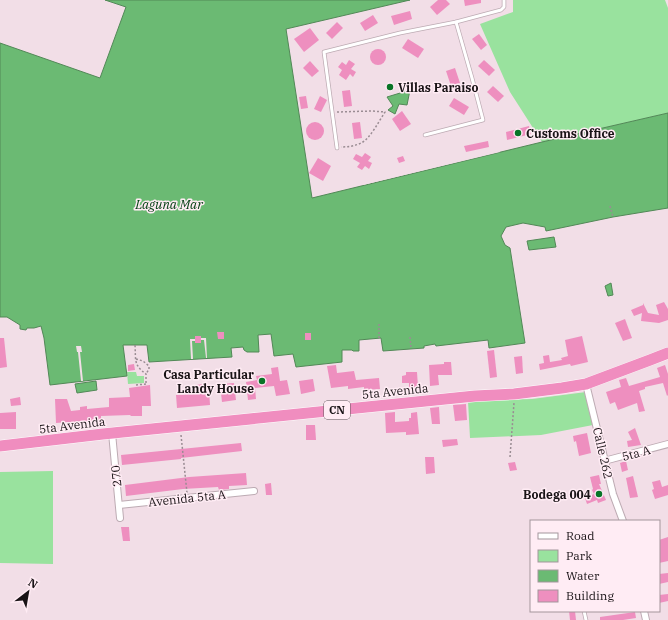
<svg xmlns="http://www.w3.org/2000/svg" width="668" height="620" font-family="'IBM Plex Serif',serif">
<style>
.green{fill:#99e29e}
.water{fill:#6bba73;stroke:#528857}
.pier{fill:#f2dee7}
.building{fill:#ee8fbf}
.lines{fill:none;stroke-linecap:round;stroke-linejoin:round}
.lane-casing{stroke:#bdabb3;stroke-width:4.5}
.street-casing{stroke:#bdabb3;stroke-width:8}
.highway-casing{stroke:#fff;stroke-width:12}
.path{stroke:#9a8c93;stroke-width:1.5;stroke-dasharray:2 2;stroke-linecap:butt}
.lane{stroke:#fff;stroke-width:3}
.street{stroke:#fff;stroke-width:6}
.highway{stroke:#f08dbf;stroke-width:11}
.poi-dot{fill:#087426;stroke:#ffecf4;stroke-width:1.5}
.labels{text-anchor:middle;dominant-baseline:central;stroke-width:3;stroke-linejoin:round;paint-order:stroke}
.shield{fill:#ffecf4;stroke:#5e5459;stroke-width:1}
.shield-label{font-size:11px;font-weight:bold;fill:#191316}
.poi-label{font-size:12px;font-weight:bold;fill:#191316;stroke:#ffecf4;text-anchor:start}
.street-label{font-size:12px;fill:#191316;stroke:#ffecf4}
.water-label{font-size:13px;font-style:italic;fill:#044013;stroke:#ffecf4}
</style>
<rect width="100%" height="100%" fill="#f2dee7"/>
<g class="green">
<polygon points="513,0 665,0 668,8 668,113 542,142 510,92 480,24 513,12"/>
<polygon points="127,372 136,372 137,376 144,376 144,383 128,384"/>
<polygon points="586,392 593,425 541,435 470,438 468,401 532,399"/>
<polygon points="53,471 53,564 0,563 0,472"/>
</g>
<g class="water">
<polygon points="105,0 410,0 286,29 312,198 542,142 668,113 668,208 613,217 546,231 545,227 523,223 506,227 501,236 505,245 510,248 525,343 489,348 488,340 436,346 435,344 424,346 424,348 383,351 381,338 359,340 359,351 353,351 352,350 342,350 342,362 296,367 293,354 274,356 271,334 258,335 259,352 247,352 244,350 243,347 231,348 232,357 149,362 147,345 123,345 127,376 50,385 44,338 41,326 34,328 27,328 26,330 20,329 20,325 7,317 0,317 0,43 100,78 126,7"/>
<polygon points="410,90 407,105 399,104 395,114 388,110 393,106 387,97"/>
<polygon points="554,237 556,247 529,250 527,241"/>
<polygon points="611,283 613,295 608,296 605,286"/>
<polygon points="96,381 97,390 77,393 75,384"/>
</g>
<g class="pier">
<polygon points="499,150 500,152 363,185 363,183"/>
<polygon points="195,336 201,336 201,338 206,338 207,358 206,358 204,340 201,340 201,343 195,343 195,341 192,341 193,359 191,359 190,339 195,339"/>
<polygon points="76,346 81,346 82,352 80,352 83,381 81,381 78,352 77,352"/>
</g>
<g class="building">
<polygon points="438,0 446,0 450,4 437,15 430,7"/>
<polygon points="464,0 481,0 481,3 465,6"/>
<polygon points="410,11 412,19 394,25 391,16"/>
<polygon points="373,15 378,23 365,31 360,23"/>
<polygon points="337,22 343,28 332,39 326,33"/>
<polygon points="310,28 319,40 304,52 294,39"/>
<polygon points="479,34 487,45 481,50 472,39"/>
<polygon points="408,39 424,49 418,58 402,48"/>
<circle cx="378" cy="57" r="8"/>
<polygon points="349,60 355,64 351,69 356,72 353,77 350,74 346,80 339,75 342,70 338,67 342,62 346,65"/>
<polygon points="484,60 495,70 489,76 478,66"/>
<polygon points="310,61 319,71 312,77 303,68"/>
<polygon points="455,68 460,83 451,86 446,71"/>
<polygon points="493,86 504,96 498,102 487,92"/>
<polygon points="350,90 352,106 344,107 342,91"/>
<polygon points="306,96 308,108 301,109 299,97"/>
<polygon points="320,96 327,100 321,112 314,109"/>
<polygon points="454,98 469,107 464,115 449,106"/>
<polygon points="402,111 411,124 400,131 392,119"/>
<polygon points="360,122 362,138 354,139 352,123"/>
<circle cx="315" cy="131" r="9"/>
<polygon points="529,126 531,134 507,140 506,132"/>
<polygon points="488,141 489,147 466,152 464,146"/>
<polygon points="365,153 371,157 368,161 372,163 369,169 365,166 362,170 357,167 360,163 353,159 356,154 362,157"/>
<polygon points="403,156 405,161 399,163 397,158"/>
<polygon points="318,158 331,166 323,181 309,173"/>
<polygon points="664,302 668,309 668,320 659,323 641,321 642,313 634,316 631,310 643,305 643,303 648,313 659,315 656,305"/>
<polygon points="625,319 632,338 623,341 615,323"/>
<polygon points="217,332 224,332 224,339 218,339"/>
<rect x="305" y="333" width="6" height="7"/>
<rect x="195" y="336" width="6" height="7"/>
<polygon points="582,336 588,362 571,366 570,364 540,370 539,364 544,363 543,356 549,355 550,362 562,360 561,358 568,356 565,340"/>
<polygon points="0,338 4,338 7,367 0,368"/>
<polygon points="494,350 497,377 490,378 487,351"/>
<polygon points="522,356 523,373 516,374 514,357"/>
<polygon points="444,362 451,362 452,375 438,375 439,385 430,386 429,365 444,364"/>
<polygon points="134,364 135,370 128,371 128,365"/>
<polygon points="336,365 337,373 354,371 356,380 379,378 380,389 364,390 364,387 348,389 348,386 331,388 327,366"/>
<polygon points="665,365 668,374 668,395 667,396 663,383 645,387 645,389 639,391 645,411 639,412 637,403 618,410 615,402 610,404 606,392 621,387 619,380 626,378 629,386 660,377 657,368"/>
<polygon points="278,367 280,381 287,380 290,394 276,396 274,386 255,388 256,399 248,400 246,382 257,380 256,376 272,374 271,368"/>
<polygon points="406,372 417,372 418,387 409,388 409,383 402,383 402,376 406,375"/>
<polygon points="313,379 315,391 301,394 299,381"/>
<polygon points="234,383 236,400 222,402 220,384"/>
<polygon points="204,384 204,390 209,389 210,405 177,408 176,395 196,394 195,385"/>
<polygon points="150,385 151,406 142,406 142,416 131,416 130,415 101,416 101,422 69,425 69,422 56,423 55,399 67,399 71,411 80,410 80,407 87,406 87,409 109,407 109,398 130,397 129,388"/>
<polygon points="20,397 21,405 11,406 10,399"/>
<polygon points="466,404 467,420 455,421 453,405"/>
<polygon points="439,407 440,424 432,424 430,408"/>
<polygon points="16,412 16,429 0,429 0,413"/>
<polygon points="395,412 395,422 409,421 409,418 411,418 411,413 417,412 419,434 406,435 406,432 386,433 385,413"/>
<polygon points="306,425 315,425 316,440 306,440"/>
<polygon points="635,428 641,445 628,447 627,441 632,440 628,432"/>
<polygon points="587,433 591,453 579,456 576,441 574,442 573,436"/>
<polygon points="457,439 458,445 443,447 442,440"/>
<polygon points="241,443 242,451 181,458 181,459 122,465 121,455"/>
<polygon points="425,457 434,457 435,473 426,474"/>
<polygon points="626,461 628,470 622,472 620,463"/>
<polygon points="515,462 517,470 510,471 508,463"/>
<polygon points="246,473 247,485 229,486 229,489 219,490 218,487 183,489 126,496 125,485 189,477"/>
<polygon points="599,475 601,484 599,484 606,500 598,503 597,500 587,504 585,498 594,494 592,490 593,489 590,477"/>
<polygon points="633,476 638,497 630,498 626,478"/>
<polygon points="660,480 662,487 668,485 668,495 655,499 652,490 654,489 652,482"/>
<polygon points="271,483 272,495 266,495 265,484"/>
<polygon points="121,527 129,527 130,541 123,541"/>
<polygon points="668,537 668,561 659,563 659,540"/>
<polygon points="668,573 668,582 659,584 659,574"/>
<polygon points="668,594 668,601 659,603 659,595"/>
<polygon points="569,611 575,611 576,620 570,620"/>
<polygon points="635,612 636,618 623,620 600,620 600,617"/>
</g>
<g class="lines">
<defs>
<g id="lane">
<polyline points="425,135 483,120 472,78 456,22"/>
<polyline points="337,148 324,52 400,33 456,22 501,10 504,7 504,0"/>
<polyline points="584,611 586,620"/>
</g>
<g id="street">
<polyline points="586,384 613,494 623,521"/>
<polyline points="112,433 120,518"/>
<polyline points="604,461 668,444"/>
<polyline points="119,505 254,491"/>
<polyline points="644,611 646,620"/>
</g>
<polyline id="highway" points="0,446 103,434 475,396 514,394 562,388 586,384 650,360 668,353"/>
</defs>
<use href="#lane" class="lane-casing"/>
<use href="#street" class="street-casing"/>
<use href="#highway" class="highway-casing"/>
<g class="path">
<path d="M337,112L372,111L385,112C379,121 370,139 361,143C355,146 348,147 341,147"/>
<polyline points="610,206 613,217"/>
<polyline points="379,324 379,338"/>
<polyline points="410,337 411,349"/>
<path d="M135,345C136,359 133,365 146,374V385"/>
<polyline points="136,359 143,361 149,366 149,369 146,374"/>
<polyline points="136,385 146,384"/>
<polyline points="181,435 187,493"/>
<polyline points="510,457 514,403"/>
</g>
<use href="#lane" class="lane"/>
<use href="#street" class="street"/>
<use href="#highway" class="highway"/>
</g>
<g class="poi-dot">
<circle cx="390" cy="87" r="4"/>
<circle cx="518" cy="133" r="4"/>
<circle cx="262" cy="381" r="4"/>
<circle cx="599" cy="494" r="4"/>
</g>
<g class="labels">
<rect class="shield" x="324" y="401" width="26" height="18" rx="3"/>
<g class="shield-label">
<text x="337" y="410">CN</text>
</g>
<g class="poi-label">
<text x="398" y="87">Villas Paraiso</text>
<text x="526" y="133">Customs Office</text>
<text x="254" y="374" text-anchor="end">Casa Particular<tspan x="254" dy="14">Landy House</tspan></text>
<text x="591" y="494" text-anchor="end">Bodega 004</text>
</g>
<g class="street-label">
<text transform="translate(395 391) rotate(-6)">5ta Avenida</text>
<text transform="translate(72 425) rotate(-7)">5ta Avenida</text>
<text transform="translate(603 453) rotate(77)">Calle 262</text>
<text transform="translate(636 453) rotate(-15)">5ta A</text>
<text transform="translate(116 476) rotate(-96)">270</text>
<text transform="translate(187 498) rotate(-6)">Avenida 5ta A</text>
</g>
<g class="water-label">
<text x="169" y="204">Laguna Mar</text>
</g>
</g>
<rect x="530" y="520" width="130" height="92" fill="#ffecf4" stroke="#a3959b"/>
<rect x="538" y="533" width="20" height="6" fill="#ffffff" stroke="#a3959b"/>
<text x="566" y="540" font-size="12" fill="#191316">Road</text>
<rect x="538" y="550" width="20" height="12" fill="#99e29e" stroke="#a3959b"/>
<text x="566" y="560" font-size="12" fill="#191316">Park</text>
<rect x="538" y="570" width="20" height="12" fill="#6bba73" stroke="#a3959b"/>
<text x="566" y="580" font-size="12" fill="#191316">Water</text>
<rect x="538" y="590" width="20" height="12" fill="#ee8fbf" stroke="#a3959b"/>
<text x="566" y="600" font-size="12" fill="#191316">Building</text>
<g transform="translate(28 592) rotate(31)" stroke="#ffecf4" stroke-width="3" paint-order="stroke">
<path d="M0-3L7 15L0 10L-7 15Z" fill="#191316"/>
<text y="-6" font-size="11" font-weight="bold" text-anchor="middle" fill="#191316">N</text>
</g>
</svg>
